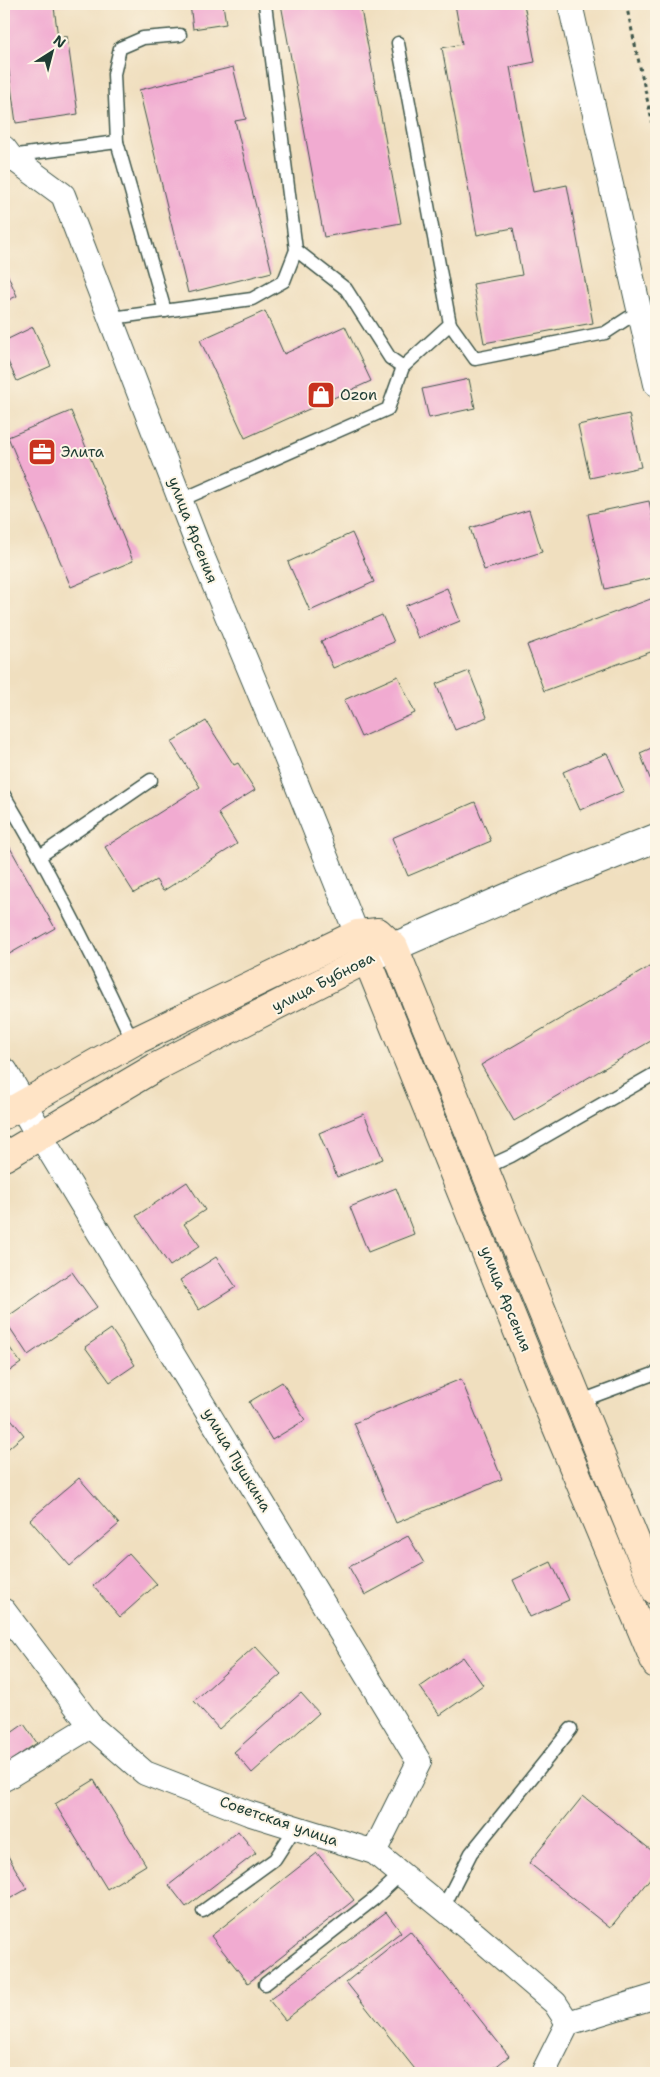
<svg xmlns="http://www.w3.org/2000/svg" width="660" height="2077" font-family="'Shantell Sans',sans-serif">
<style>
.building{fill:#f1abd1}
.lines{fill:none;stroke-linecap:round;stroke-linejoin:round}
.service-casing{stroke:#3e5549;stroke-width:15}
.minor-casing{stroke:#3e5549;stroke-width:26}
.tertiary-casing{stroke:#3e5549;stroke-width:30}
.secondary-casing{stroke:#3e5549;stroke-width:30}
.path{stroke:#3e5549;stroke-width:3;stroke-dasharray:4 4;stroke-linecap:butt}
.service{stroke:#fff;stroke-width:12}
.minor{stroke:#fff;stroke-width:24}
.tertiary{stroke:#fff;stroke-width:28}
.secondary{stroke:#ffe4c6;stroke-width:28}
.labels{text-anchor:middle;dominant-baseline:central;stroke-width:4;stroke-linejoin:round;paint-order:stroke}
.poi-label{font-size:15px;fill:#1f3d34;stroke:#fcf5e5;text-anchor:start}
.street-label{font-size:15px;fill:#1f3d34;stroke:#fcf5e5}
</style>
<rect width="100%" height="100%" fill="#fcf5e5"/>
<filter id="ink" filterUnits="userSpaceOnUse"><feTurbulence type="fractalNoise" baseFrequency=".02" numOctaves="2"/><feDisplacementMap in="SourceGraphic" scale="10" xChannelSelector="R" yChannelSelector="G"/><feConvolveMatrix kernelMatrix="1 2 1 2 8 2 1 2 1" color-interpolation-filters="sRGB"/></filter>
<filter id="wash" filterUnits="userSpaceOnUse"><feTurbulence type="fractalNoise" baseFrequency=".0096" numOctaves="4" result="noise"/><feDisplacementMap in="SourceGraphic" scale="20" xChannelSelector="R" yChannelSelector="G"/><feGaussianBlur stdDeviation="1.12" result="paint"/><feColorMatrix in="noise" values="0 0 0 0 0 0 0 0 0 0 0 0 0 0 0 0 0 1.4 0 .05"/><feComposite in="paint" operator="in"/></filter>
<g filter="url(#wash)">
<rect width="100%" height="100%" fill="#f0dfbf"/>
<g id="blocks">
<g class="building">
<polygon points="4,4 72,4 54,7 58,37 67,36 78,114 16,123 4,35"/>
<polygon points="190,4 223,4 226,24 193,29"/>
<polygon points="281,4 360,4 401,223 324,237"/>
<polygon points="455,4 524,4 535,62 510,67 533,192 567,185 593,323 484,343 473,284 522,275 513,228 477,235 442,48 462,44"/>
<polygon points="233,67 246,119 235,121 272,272 188,293 139,90"/>
<polygon points="4,267 17,296 4,302"/>
<polygon points="265,311 284,354 345,326 371,381 245,438 200,340"/>
<polygon points="33,327 51,366 17,381 4,353 4,341"/>
<polygon points="469,379 475,408 429,418 422,389"/>
<polygon points="71,411 133,561 71,587 8,437"/>
<polygon points="629,414 641,467 590,478 578,425"/>
<polygon points="649,501 656,533 656,577 605,589 588,514"/>
<polygon points="529,510 542,552 484,570 470,528"/>
<polygon points="352,533 374,582 310,611 288,562"/>
<polygon points="447,588 460,621 418,638 405,606"/>
<polygon points="656,597 656,650 544,691 527,645"/>
<polygon points="382,615 394,642 333,668 321,641"/>
<polygon points="469,671 487,717 455,730 436,684"/>
<polygon points="398,676 415,713 361,737 344,700"/>
<polygon points="206,721 234,765 238,763 255,790 218,813 237,844 163,891 156,880 134,893 105,847 200,787 171,742"/>
<polygon points="656,746 656,784 653,786 640,753"/>
<polygon points="607,753 624,791 580,810 563,772"/>
<polygon points="475,802 491,841 408,876 392,838"/>
<polygon points="4,837 55,928 4,957"/>
<polygon points="656,963 656,1038 514,1121 481,1065"/>
<polygon points="364,1114 383,1159 337,1177 319,1133"/>
<polygon points="187,1182 205,1210 184,1224 200,1246 170,1266 136,1216"/>
<polygon points="396,1188 414,1234 368,1252 350,1207"/>
<polygon points="216,1257 236,1287 199,1310 180,1280"/>
<polygon points="72,1272 97,1307 28,1355 4,1319"/>
<polygon points="111,1329 135,1365 110,1382 85,1347"/>
<polygon points="4,1340 21,1363 4,1375"/>
<polygon points="461,1379 502,1479 396,1523 354,1423"/>
<polygon points="282,1382 305,1420 272,1440 249,1402"/>
<polygon points="4,1410 24,1435 4,1452"/>
<polygon points="79,1478 119,1524 70,1566 30,1520"/>
<polygon points="408,1536 424,1563 365,1595 349,1567"/>
<polygon points="129,1553 157,1584 120,1617 93,1586"/>
<polygon points="551,1562 569,1600 530,1617 513,1580"/>
<polygon points="255,1646 281,1674 219,1729 194,1701"/>
<polygon points="463,1657 483,1685 440,1715 420,1687"/>
<polygon points="301,1693 319,1713 252,1773 234,1752"/>
<polygon points="24,1724 37,1743 7,1763 4,1759 4,1738"/>
<polygon points="94,1780 146,1865 107,1889 55,1804"/>
<polygon points="583,1796 656,1854 656,1871 610,1928 529,1863"/>
<polygon points="238,1831 256,1853 186,1907 169,1885"/>
<polygon points="4,1849 27,1889 4,1902"/>
<polygon points="317,1853 354,1900 248,1983 211,1936"/>
<polygon points="386,1912 401,1932 285,2020 269,2000"/>
<polygon points="410,1931 509,2056 488,2073 418,2073 346,1982"/>
</g>
</g>
</g>
<g filter="url(#ink)">
<use href="#blocks" fill-opacity="0" stroke="#3e5549" stroke-width="1"/>
<g class="lines">
<defs>
<g id="service">
<polyline points="117,142 114,74 120,48 143,38 180,35"/>
<polyline points="10,156 117,142 165,311"/>
<polyline points="296,250 346,289 390,358 403,367"/>
<polyline points="112,318 252,299 284,281 296,250 265,4"/>
<polyline points="450,324 475,359 605,333 628,318 640,316"/>
<polyline points="181,500 388,409 403,367 450,324 398,43"/>
<path d="M4,795C52,875 94,958 133,1042"/>
<polyline points="40,856 151,780"/>
<polyline points="485,1168 511,1156 656,1073"/>
<polyline points="578,1402 656,1373"/>
<polyline points="443,1908 471,1853 571,1729"/>
<polyline points="203,1911 275,1859 295,1828"/>
<polyline points="265,1984 374,1899 401,1874"/>
</g>
<g id="minor">
<polyline points="570,4 656,384"/>
<polyline points="4,148 10,156 63,195 198,546 277,735 364,952"/>
<polyline points="40,1135 419,1762 374,1852"/>
<polyline points="4,1611 91,1726 145,1773 248,1813 374,1852 476,1935 555,2003 568,2023"/>
<polyline points="4,1779 91,1726"/>
<polyline points="543,2073 568,2023 656,1996"/>
</g>
<g id="tertiary">
<polyline points="373,956 529,888 656,838"/>
<polyline points="4,1072 40,1135"/>
</g>
<g id="secondary">
<polyline points="4,1115 133,1042 357,934 378,932 394,947 656,1591"/>
<polyline points="4,1157 156,1067 367,959 550,1411 656,1664"/>
</g>
</defs>
<use href="#service" class="service-casing"/>
<use href="#minor" class="minor-casing"/>
<use href="#tertiary" class="tertiary-casing"/>
<use href="#secondary" class="secondary-casing"/>
<polyline class="path" points="626,4 656,139"/>
<use href="#service" class="service"/>
<use href="#minor" class="minor"/>
<use href="#tertiary" class="tertiary"/>
<use href="#secondary" class="secondary"/>
</g>
</g>
<defs>
<symbol id="shop-square" viewBox="-11 -11 22 22"><rect x="-9" y="-9" width="18" height="18" rx="4" fill="#c8321e" stroke="#fcf5e5"/><path d="M-5-2.5h2.3a2.7 3.5 0 0 1 5.4 0H5L5.5 6h-11ZM-1.5-2.5h3a1.5 2.3 0 0 0-3 0Z" fill="#fff"/></symbol>
<symbol id="office-square" viewBox="-11 -11 22 22"><rect x="-9" y="-9" width="18" height="18" rx="4" fill="#c8321e" stroke="#fcf5e5"/><path d="M-6-3h4V-5.5h4V-3h4V5H-6ZM-1-4.5V-3h2v-1.5ZM-6 0V1H6V0Z" fill="#fff"/></symbol>
</defs>
<g fill-rule="evenodd">
<use href="#shop-square" x="305" y="379" width="32" height="32"/>
<use href="#office-square" x="26" y="436" width="32" height="32"/>
</g>
<g class="labels">
<g class="poi-label">
<text x="340" y="395">Ozon</text>
<text x="61" y="452">Элита</text>
</g>
<g class="street-label">
<text transform="translate(193 530) rotate(69)">улица Арсения</text>
<text transform="translate(323 982) rotate(-27)">улица Бубнова</text>
<text transform="translate(506 1299) rotate(68)">улица Арсения</text>
<text transform="translate(237 1460) rotate(59)">улица Пушкина</text>
<text transform="translate(279 1821) rotate(19)">Советская улица</text>
</g>
</g>
<rect width="660" height="2077" fill="none" stroke="#fcf5e5" stroke-width="20"/>
<g transform="translate(52 52) rotate(36)" stroke="#fcf5e5" stroke-width="4" paint-order="stroke">
<path d="M0-4L9 19L0 12L-9 19Z" fill="#1f3d34"/>
<text y="-8" font-size="14" font-weight="bold" text-anchor="middle" fill="#1f3d34">N</text>
</g>
</svg>
